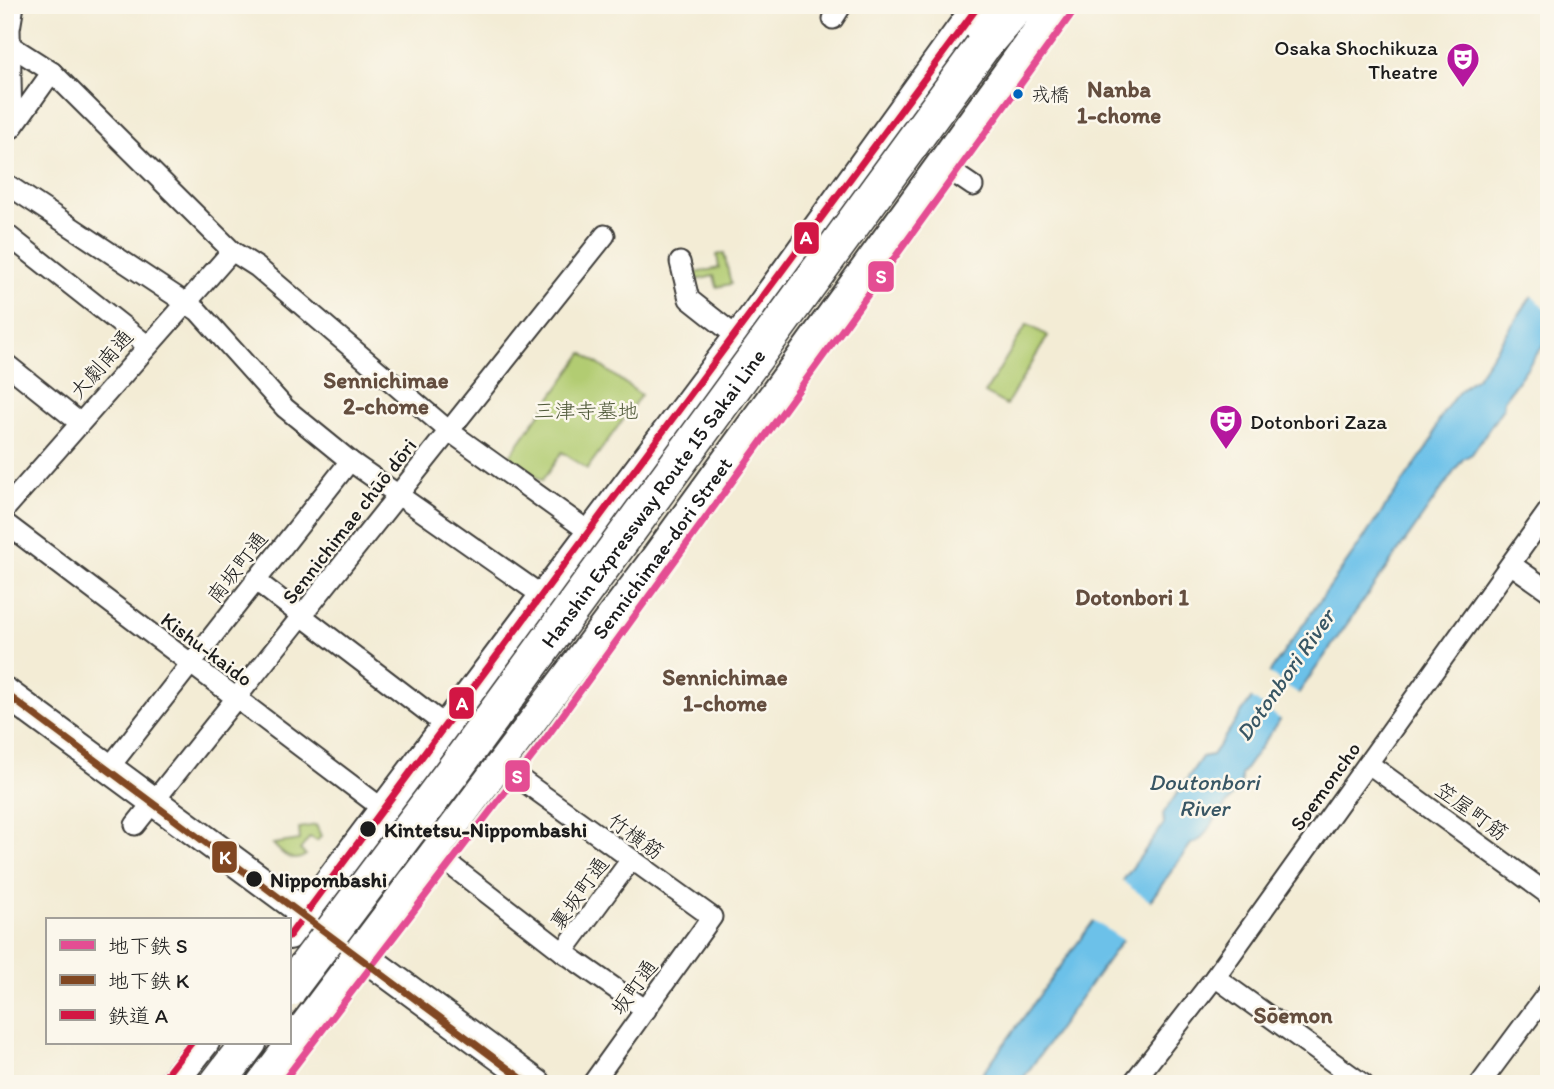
<svg xmlns="http://www.w3.org/2000/svg" width="1554" height="1089" font-family="Itim,'Klee One',sans-serif">
<style>
.green{fill:#b2cc72;stroke:#677447;stroke-width:2}
.water{fill:#6cc1e9;stroke:#446e82;stroke-width:2}
.pier{fill:#f3ecd5}
.lines{fill:none;stroke-linecap:round;stroke-linejoin:round}
.street-casing{stroke:#3c3b38;stroke-width:23}
.secondary-casing{stroke:#3c3b38;stroke-width:32}
.highway-casing{stroke:#3c3b38;stroke-width:38}
.street{stroke:#fff;stroke-width:19}
.secondary{stroke:#fff;stroke-width:28}
.highway{stroke:#fff;stroke-width:35}
.highway-bridge-casing{stroke:#3c3b38;stroke-width:38;stroke-linecap:butt}
.highway-bridge{stroke:#fff;stroke-width:35}
.rail-1-casing{stroke:#fbf7ec;stroke-width:12}
.rail-1{stroke:#d21644;stroke-width:7}
.metro-1-casing{stroke:#fbf7ec;stroke-width:12}
.metro-2-casing{stroke:#fbf7ec;stroke-width:12}
.metro-1{stroke:#e44d93;stroke-width:7}
.metro-2{stroke:#814721;stroke-width:7}
.bus-dot{fill:#0065bd;stroke:#fbf7ec;stroke-width:2.5}
.stop-dot{fill:#1c1c1c;stroke:#fbf7ec;stroke-width:2.5}
.labels{text-anchor:middle;dominant-baseline:central;stroke-width:5;stroke-linejoin:round;paint-order:stroke}
.bus-label{font-size:19px;fill:#1c1c1c;stroke:#fbf7ec;text-anchor:start}
.poi-label{font-size:21px;fill:#1c1c1c;stroke:#fbf7ec;text-anchor:end}
.street-label{font-size:21px;fill:#1c1c1c;stroke:#fbf7ec}
.park-label{font-size:21px;fill:#505a3a;stroke:#fbf7ec}
.stop-label{font-size:21px;font-weight:bold;fill:#1c1c1c;stroke:#fbf7ec;text-anchor:start}
.neighbourhood-label{font-size:23px;font-weight:bold;fill:#644e3f;stroke:#fbf7ec}
.water-label{font-size:23px;font-style:italic;fill:#385664;stroke:#fbf7ec}
.line-badge{stroke:#fbf7ec;stroke-width:2.5}
.badge-label{font-size:19px;text-anchor:middle;font-weight:bold;fill:#fff}
</style>
<rect width="100%" height="100%" fill="#fbf7ec"/>
<filter id="ink" filterUnits="userSpaceOnUse"><feTurbulence type="fractalNoise" baseFrequency=".0143" numOctaves="2"/><feDisplacementMap in="SourceGraphic" scale="14" xChannelSelector="R" yChannelSelector="G"/><feConvolveMatrix kernelMatrix="1 2 1 2 8 2 1 2 1" color-interpolation-filters="sRGB"/></filter>
<filter id="wash" filterUnits="userSpaceOnUse"><feTurbulence type="fractalNoise" baseFrequency=".00686" numOctaves="4" result="noise"/><feDisplacementMap in="SourceGraphic" scale="28" xChannelSelector="R" yChannelSelector="G"/><feGaussianBlur stdDeviation="1.57" result="paint"/><feColorMatrix in="noise" values="0 0 0 0 0 0 0 0 0 0 0 0 0 0 0 0 0 1.4 0 .05"/><feComposite in="paint" operator="in"/></filter>
<g filter="url(#wash)">
<rect width="100%" height="100%" fill="#f3ecd5"/>
<g class="green">
<polygon points="724,253 731,284 717,287 714,276 692,281 690,274 719,268 717,255"/>
<polygon points="1027,324 1048,336 1006,405 985,393"/>
<polygon points="583,353 641,395 587,469 562,452 542,481 509,457"/>
<path d="M316,825L321,836L317,841L310,837L300,850L306,855C293,865 282,854 273,844L300,840L299,828Z"/>
</g>
<path class="water" d="M1549,270V337L1504,400L1503,408L1472,454L1463,459L1241,775V784L1201,839L1191,844L1019,1084H975L1164,824L1163,814L1202,757L1212,755L1433,439C1434,421 1460,385 1476,379Z"/>
<g class="pier">
<polygon points="1549,267 1549,313 1529,293"/>
<polygon points="1266,671 1301,696 1283,721 1249,696"/>
<polygon points="1119,879 1154,904 1126,942 1090,918"/>
</g>
</g>
<g filter="url(#ink)">
<g class="lines">
<defs>
<g id="street">
<polyline points="833,19 842,5"/>
<polyline points="5,42 52,72 232,251 257,267 449,431 591,533"/>
<polyline points="12,127 10,29 14,5"/>
<polyline points="12,128 52,72"/>
<polyline points="942,165 973,186"/>
<polyline points="5,183 198,311 285,408 350,461 544,597"/>
<polyline points="5,233 147,345"/>
<polyline points="680,262 689,299 737,337"/>
<polyline points="5,363 80,423"/>
<polyline points="5,509 232,251"/>
<polyline points="5,523 383,809"/>
<polyline points="1512,565 1549,591"/>
<polyline points="255,580 446,726"/>
<polyline points="1369,764 1549,895"/>
<polyline points="501,765 712,917 592,1084"/>
<polyline points="108,769 350,461"/>
<polyline points="135,825 605,235"/>
<polyline points="435,853 563,952 646,1010"/>
<polyline points="563,952 630,861"/>
<polyline points="1215,977 1363,1084"/>
<polyline points="1132,1084 1215,977 1549,510"/>
<polyline points="1480,1084 1549,991"/>
</g>
<g id="secondary">
<polyline points="5,692 537,1084"/>
<polyline points="289,935 753,317 978,5"/>
<polyline points="172,1084 205,1042"/>
<path id="s1" d="M260,1084L655,558L1056,5"/>
</g>
<g id="highway">
<polyline points="982,47 1018,5"/>
<polyline points="217,1084 249,1042"/>
</g>
</defs>
<use href="#street" class="street-casing"/>
<use href="#secondary" class="secondary-casing"/>
<use href="#highway" class="highway-casing"/>
<use href="#street" class="street"/>
<use href="#secondary" class="secondary"/>
<use href="#highway" class="highway"/>
<defs>
<g id="highway-bridge">
<path id="s2" d="M289,989L453,771L982,47"/>
</g>
</defs>
<use href="#highway-bridge" class="highway-bridge-casing"/>
<use href="#highway-bridge" class="highway-bridge"/>
<defs>
<g id="rail-1">
<polyline points="289,936 979,5"/>
<polyline points="159,1084 192,1042"/>
</g>
</defs>
<use href="#rail-1" class="rail-1-casing"/>
<use href="#rail-1" class="rail-1"/>
<defs>
<polyline id="metro-1" points="281,1084 541,745 1078,5"/>
<polyline id="metro-2" points="5,693 529,1084"/>
</defs>
<use href="#metro-1" class="metro-1-casing"/>
<use href="#metro-2" class="metro-2-casing"/>
<use href="#metro-1" class="metro-1"/>
<use href="#metro-2" class="metro-2"/>
</g>
</g>
<defs>
<symbol id="theatre-pin" viewBox="-11 -11 22 30"><path d="M0 17L-7.5 6A9.5 9.5 0 1 1 7.5 6Z" fill="#b5179e" stroke="#fbf7ec"/><path d="M-5-5.5Q0-4 5-5.5V0Q5 5 0 6Q-5 5-5 0ZM-3.3-2.5H-1v1.5H-3.3ZM1-2.5H3.3v1.5H1ZM-2.8 1Q0 5.5 2.8 1Z" fill="#fff"/></symbol>
</defs>
<g fill-rule="evenodd">
<use href="#theatre-pin" x="1444" y="40" width="38" height="52"/>
<use href="#theatre-pin" x="1207" y="402" width="38" height="52"/>
</g>
<circle class="bus-dot" cx="1018" cy="94" r="6"/>
<g class="stop-dot">
<circle cx="368" cy="829" r="9"/>
<circle cx="254" cy="879" r="9"/>
</g>
<g class="labels">
<g class="bus-label">
<text x="1031" y="94">戎橋</text>
</g>
<g class="poi-label">
<text x="1438" y="47">Osaka Shochikuza<tspan x="1438" dy="24">Theatre</tspan></text>
<text x="1250" y="421" text-anchor="start">Dotonbori Zaza</text>
</g>
<g class="street-label">
<text transform="translate(101 364) rotate(-49)">大劇南通</text>
<text stroke="none"><textPath href="#s2" startOffset="611">Hanshin Expressway Route 15 Sakai Line</textPath></text>
<text transform="translate(349 521) rotate(-52)">Sennichimae chūō dōri</text>
<text stroke="none"><textPath href="#s1" startOffset="670">Sennichimae-dori Street</textPath></text>
<text transform="translate(237 567) rotate(-52)">南坂町通</text>
<text transform="translate(207 649) rotate(37)">Kishu-kaido</text>
<text transform="translate(1325 786) rotate(-54)">Soemoncho</text>
<text transform="translate(1472 811) rotate(36)">笠屋町筋</text>
<text transform="translate(636 836) rotate(36)">竹横筋</text>
<text transform="translate(579 893) rotate(-54)">裏坂町通</text>
<text transform="translate(634 987) rotate(-54)">坂町通</text>
</g>
<g class="park-label">
<text x="586" y="410">三津寺墓地</text>
</g>
<g class="stop-label">
<text x="384" y="829">Kintetsu-Nippombashi</text>
<text x="270" y="879">Nippombashi</text>
</g>
<g class="neighbourhood-label">
<text x="1119" y="89">Nanba<tspan x="1119" dy="26">1-chome</tspan></text>
<text x="386" y="380">Sennichimae<tspan x="386" dy="26">2-chome</tspan></text>
<text x="1132" y="597">Dotonbori 1</text>
<text x="725" y="677">Sennichimae<tspan x="725" dy="26">1-chome</tspan></text>
<text x="1293" y="1015">Sōemon</text>
</g>
<g class="water-label">
<text transform="translate(1285 675) rotate(-55)">Dotonbori River</text>
<text x="1204" y="782">Doutonbori<tspan x="1204" dy="26">River</tspan></text>
</g>
</g>
<g class="line-badge">
<rect x="793" y="221" width="27" height="34" rx="7" fill="#d21644"/>
<rect x="867" y="260" width="28" height="33" rx="7" fill="#e44d93"/>
<rect x="448" y="686" width="27" height="34" rx="7" fill="#d21644"/>
<rect x="504" y="759" width="27" height="34" rx="7" fill="#e44d93"/>
<rect x="211" y="840" width="27" height="34" rx="7" fill="#814721"/>
</g>
<g class="badge-label">
<text x="806" y="244">A</text>
<text x="881" y="283">S</text>
<text x="462" y="710">A</text>
<text x="517" y="783">S</text>
<text x="225" y="864">K</text>
</g>
<rect width="1554" height="1089" fill="none" stroke="#fbf7ec" stroke-width="28"/>
<rect x="46" y="918" width="245" height="126" fill="#fbf7ec" stroke="#a29f99" stroke-width="2"/>
<rect x="60" y="940" width="35" height="10" fill="#e44d93" stroke="#a29f99" stroke-width="2"/>
<text x="108" y="953" font-size="21" fill="#1c1c1c">地下鉄 S</text>
<rect x="60" y="975" width="35" height="10" fill="#814721" stroke="#a29f99" stroke-width="2"/>
<text x="108" y="988" font-size="21" fill="#1c1c1c">地下鉄 K</text>
<rect x="60" y="1010" width="35" height="10" fill="#d21644" stroke="#a29f99" stroke-width="2"/>
<text x="108" y="1023" font-size="21" fill="#1c1c1c">鉄道 A</text>
</svg>
